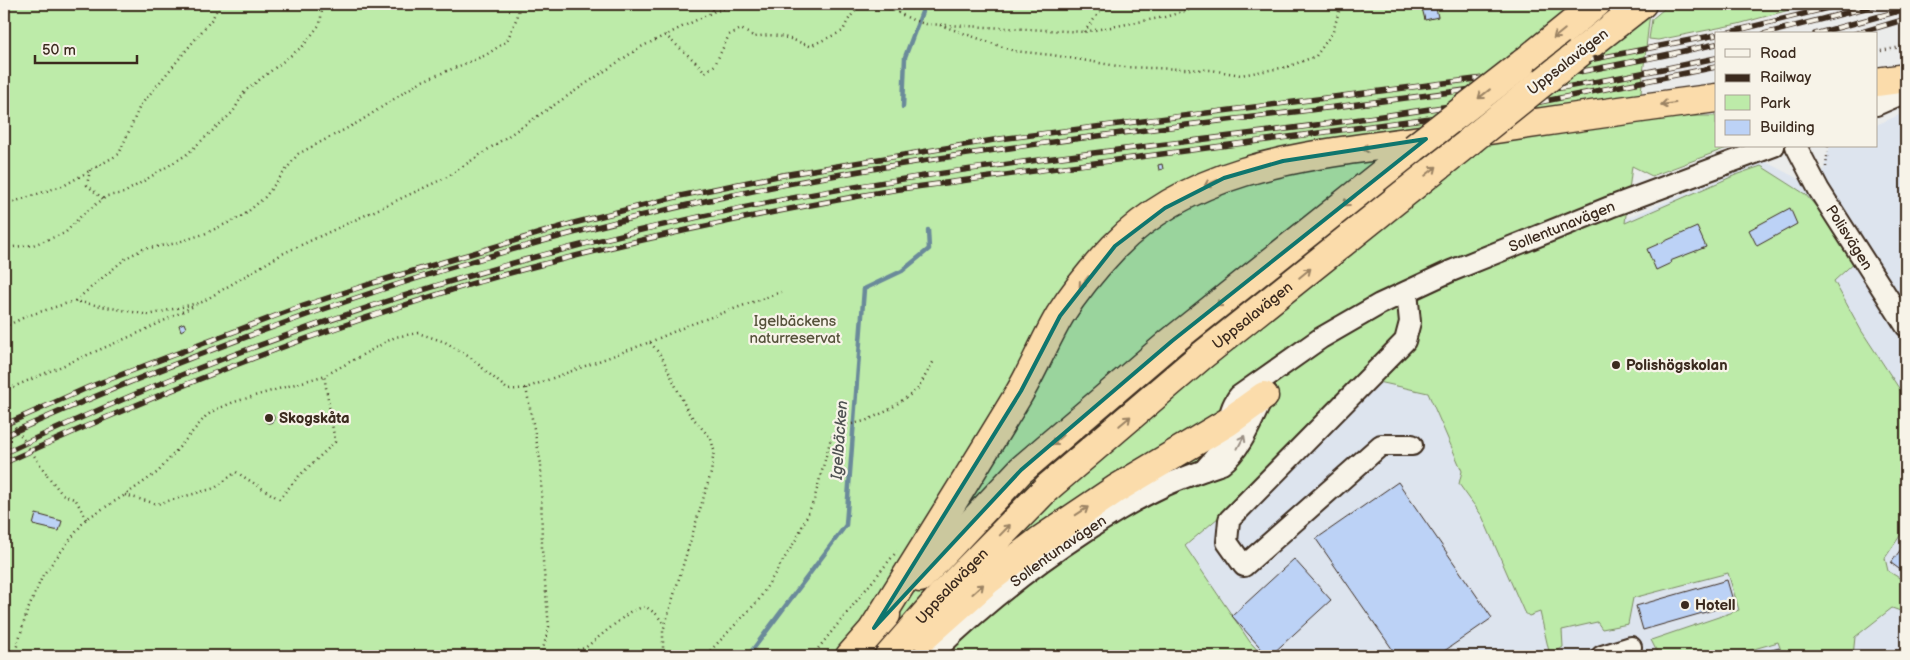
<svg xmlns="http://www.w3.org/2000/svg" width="1910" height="660" font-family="'Balsamiq Sans',sans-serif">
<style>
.built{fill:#dde4ee}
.green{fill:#bdeba9;stroke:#7c8a64}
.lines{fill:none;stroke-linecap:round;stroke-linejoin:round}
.stream{stroke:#6b8a9a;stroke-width:4.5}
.building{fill:#bcd2f6;stroke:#3b2a1e}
.minor-casing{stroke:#3b2a1e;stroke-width:24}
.highway-casing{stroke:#3b2a1e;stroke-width:31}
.path{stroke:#3b2a1e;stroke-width:2.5;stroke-dasharray:1 4;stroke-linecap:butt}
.minor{stroke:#f7f3e8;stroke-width:20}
.highway{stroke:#fbdcab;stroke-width:28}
.rail-casing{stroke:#3b2a1e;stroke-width:5.5}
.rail{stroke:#f7f3e8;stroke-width:4;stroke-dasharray:11;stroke-linecap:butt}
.highway-bridge-casing{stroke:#3b2a1e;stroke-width:31;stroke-linecap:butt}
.path-bridge{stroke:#3b2a1e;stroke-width:2.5;stroke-dasharray:1 4;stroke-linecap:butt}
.highway-bridge{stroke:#fbdcab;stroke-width:28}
.oneway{stroke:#9b8364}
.oneway2{stroke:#998e83}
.marked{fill:#0f766e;fill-opacity:0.2;stroke:#0f766e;stroke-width:4;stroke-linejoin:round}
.poi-dot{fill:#3b2a1e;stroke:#f7f3e8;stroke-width:2}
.labels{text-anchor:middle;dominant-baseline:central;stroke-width:4.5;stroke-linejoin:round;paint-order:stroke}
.street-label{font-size:15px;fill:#3b2a1e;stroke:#f7f3e8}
.park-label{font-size:15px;fill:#55513a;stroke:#f7f3e8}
.poi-label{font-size:15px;font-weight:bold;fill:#3b2a1e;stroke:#f7f3e8;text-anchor:start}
.water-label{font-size:16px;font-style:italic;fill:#4f5252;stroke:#f7f3e8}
</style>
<rect width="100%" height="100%" fill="#ebeceb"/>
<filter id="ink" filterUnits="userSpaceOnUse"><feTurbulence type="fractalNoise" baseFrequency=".02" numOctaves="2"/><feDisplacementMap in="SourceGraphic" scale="10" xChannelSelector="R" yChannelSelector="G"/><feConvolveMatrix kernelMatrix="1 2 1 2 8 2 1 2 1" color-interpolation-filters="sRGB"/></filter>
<g filter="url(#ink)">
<polygon class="built" points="1906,112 1906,656 961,656 1375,323 1764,161 1818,189 1830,146 1876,146 1876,125"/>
<g class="green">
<polygon points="4,4 1651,4 1638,118 1670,116 1716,116 1716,146 1732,146 1652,176 1632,166 1625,223 1738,174 1761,166 1805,194 1839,233 1858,259 1834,281 1861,330 1906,399 1906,527 1885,558 1888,571 1906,582 1906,613 1892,608 1855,637 1853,656 1783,656 1778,642 1730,656 1659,656 1651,640 1739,610 1728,573 1633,598 1628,624 1602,629 1597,622 1562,630 1563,647 1550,656 1540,612 1529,616 1524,612 1482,516 1459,484 1462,471 1428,393 1361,378 1297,438 1219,517 1185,546 1250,642 1263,656 4,656"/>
<polygon points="1670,4 1811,4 1738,24 1658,40 1649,39 1652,19"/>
</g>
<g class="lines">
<g class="stream">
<polyline points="903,107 905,57 925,4"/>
<polyline points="748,656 846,525 864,289 902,271 929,249 928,230"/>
</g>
</g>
<g class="building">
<polygon points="1421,4 1435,4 1438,17 1425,20"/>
<polygon points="1162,164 1163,169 1159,170 1158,165"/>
<polygon points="1790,208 1797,224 1757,246 1749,230"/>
<polygon points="1697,227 1706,247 1670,261 1671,263 1656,270 1647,249"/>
<polygon points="184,323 186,328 181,331 179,325"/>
<circle cx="269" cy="418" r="5"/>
<polygon points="1398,482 1492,618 1437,656 1397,656 1316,539"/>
<polygon points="36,514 62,521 59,531 33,525"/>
<polygon points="1906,542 1906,574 1891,563"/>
<polygon points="1294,559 1331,600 1270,656 1268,656 1232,616"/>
<polygon points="1727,580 1734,604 1643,630 1636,606"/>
<polygon points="1779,648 1781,656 1750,656"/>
</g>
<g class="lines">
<defs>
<g id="minor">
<polyline points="1876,105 1906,92"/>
<path id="s1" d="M1796,146L1819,190L1906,326"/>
<polyline points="1407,292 1410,322 1405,341 1229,520 1227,542 1244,566 1381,445 1412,445"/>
<path id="s2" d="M1204,470C1211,461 1221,453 1225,441C1230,425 1227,410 1239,396L1321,338L1380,304L1451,271L1610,207L1774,146"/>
<path id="s3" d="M930,656C977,610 1028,569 1083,533C1108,516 1134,500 1162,487C1181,478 1202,471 1222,464C1242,448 1251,422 1262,400"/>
<polyline points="1602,656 1631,647"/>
</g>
<g id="highway">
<polyline points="1578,54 1642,4"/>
<polyline points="1522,64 1596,4"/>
<polyline points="1876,82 1906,78"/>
<polyline points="920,578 1021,470 1172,341 1414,148"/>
<path d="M874,628C922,551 970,475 1017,397C1033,371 1044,342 1060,315C1075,291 1094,268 1114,247C1199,159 1328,154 1442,137C1533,123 1625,110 1716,98"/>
<polyline points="924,637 988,580 1042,539 1116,489 1228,422 1264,396"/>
<polyline points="850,656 886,615"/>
<path id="s4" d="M889,656L942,595L1047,488L1199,358L1471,140"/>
</g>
</defs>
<use href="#minor" class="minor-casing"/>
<use href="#highway" class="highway-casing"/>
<g class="path">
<polyline points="698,4 715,11"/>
<polyline points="880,4 913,20 925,24 1084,32 1165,17 1208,4"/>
<polyline points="1341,4 1364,9"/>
<polyline points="940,25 1014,51 1052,55 1123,67 1211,70 1241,75 1287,67 1316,56 1333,32 1341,4"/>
<polyline points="1084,32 1106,4"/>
<path d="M665,35L698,64L705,72L715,65L729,35L741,29L755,37C777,32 790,39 810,46L843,31C848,19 854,9 866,4"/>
<polyline points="1876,52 1906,46"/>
<polyline points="1826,167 1828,146"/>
<polyline points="90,170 87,185 103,199"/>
<polyline points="4,205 65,185 119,154 140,106 212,19 220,4"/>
<polyline points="4,248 33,245 65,233 82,215 107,196 124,193 186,155 233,112 245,91 303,46 320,24 323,4"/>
<polyline points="75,301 126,258 143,249 172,244 204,234 243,216 265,197 298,154 359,122 420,82 486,55 507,41 518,15 519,4"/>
<polyline points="4,327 27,316 74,301 149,315 202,302 282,254 447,177 639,48 715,11 752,4"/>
<polyline points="650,342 689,325 781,292"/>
<polyline points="526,388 541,464 542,550 549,627 541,656"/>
<polyline points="4,391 143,331 196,305"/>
<polyline points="47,475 62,494 76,500 86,519"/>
<polyline points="125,495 157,504 215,488 236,472 279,499 299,476 335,442 324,375"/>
<polyline points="14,656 27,612 43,575 86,519 125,495 158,472 206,416 215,410 234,402 326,375 395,337 418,333 445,342 471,358 508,390 526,388 650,342 662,357 688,412 711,439 714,450 711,473 663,631 663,649 670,656"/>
<polyline points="553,656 585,648 630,612 645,606 656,614 665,625"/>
<polyline points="702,656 709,652 758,601 797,538 814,500 831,438 843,426 865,421 887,411 917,390 935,359"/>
<polyline points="812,656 897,551"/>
</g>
<use href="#minor" class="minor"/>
<use href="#highway" class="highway"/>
<defs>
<g id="rail">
<polyline points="1722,34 1844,4"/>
<polyline points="1764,34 1881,4"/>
<polyline points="1815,34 1906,9"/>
<polyline points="1855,34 1906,19"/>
<polyline points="4,425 89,387 291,310 373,283 574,223 680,196 783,175 1000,139 1523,73 1716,35"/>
<path d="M4,436C254,324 517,236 787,184C947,154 1108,134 1270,115C1355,104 1440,95 1525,81C1589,71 1653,58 1716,44"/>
<path d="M4,453C68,423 133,394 199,368C389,294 586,237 787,199C981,162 1179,145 1375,117C1490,101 1603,82 1716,58"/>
<path d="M4,463C135,403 267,349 405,305C432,297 458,287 485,280C619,242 756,214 893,190L1520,106L1716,67"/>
</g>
</defs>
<use href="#rail" class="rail-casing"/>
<use href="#rail" class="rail"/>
<defs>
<g id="highway-bridge">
<polyline points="1471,140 1578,54"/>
<polyline points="1414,148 1522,64"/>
</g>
</defs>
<use href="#highway-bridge" class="highway-bridge-casing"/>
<polyline class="path-bridge" points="4,410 47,475"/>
<use href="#highway-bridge" class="highway-bridge"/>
</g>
<defs><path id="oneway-shaft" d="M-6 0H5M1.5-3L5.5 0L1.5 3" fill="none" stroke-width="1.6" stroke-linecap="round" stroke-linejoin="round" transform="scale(1.25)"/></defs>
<g class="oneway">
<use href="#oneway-shaft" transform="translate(1559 34) rotate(141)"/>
<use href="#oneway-shaft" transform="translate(1484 94) rotate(142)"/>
<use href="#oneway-shaft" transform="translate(1668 104) rotate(173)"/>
<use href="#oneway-shaft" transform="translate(1369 148) rotate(171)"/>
<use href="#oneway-shaft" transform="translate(1431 171) rotate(-39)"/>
<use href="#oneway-shaft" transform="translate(1211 183) rotate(156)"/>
<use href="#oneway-shaft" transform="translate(1349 201) rotate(142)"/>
<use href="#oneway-shaft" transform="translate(1305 273) rotate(-39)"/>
<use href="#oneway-shaft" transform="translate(1084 282) rotate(129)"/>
<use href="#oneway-shaft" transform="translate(1222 302) rotate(142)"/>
<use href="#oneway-shaft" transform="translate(1125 421) rotate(-40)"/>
<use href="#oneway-shaft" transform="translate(1057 440) rotate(139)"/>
<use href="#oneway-shaft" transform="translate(1082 511) rotate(-33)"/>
<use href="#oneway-shaft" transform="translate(1005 530) rotate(-46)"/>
<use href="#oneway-shaft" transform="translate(978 589) rotate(-42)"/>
</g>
<use class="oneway2" href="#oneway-shaft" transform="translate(1241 442) rotate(-62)"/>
</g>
<path class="marked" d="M1426,139L1172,341L1021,470L874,628L1021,391L1060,316L1115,246L1165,208L1224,178L1283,161Z"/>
<g class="poi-dot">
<circle cx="1616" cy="365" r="5"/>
<circle cx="269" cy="418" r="5"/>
<circle cx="1685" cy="605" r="5"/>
</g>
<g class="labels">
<g class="street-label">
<text transform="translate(1568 62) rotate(-38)">Uppsalavägen</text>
<text stroke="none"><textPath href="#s2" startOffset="450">Sollentunavägen</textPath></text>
<text stroke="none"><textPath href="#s1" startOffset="106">Polisvägen</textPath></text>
<text stroke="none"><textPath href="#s4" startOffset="499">Uppsalavägen</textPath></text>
<text stroke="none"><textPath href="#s3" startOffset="166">Sollentunavägen</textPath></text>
<text stroke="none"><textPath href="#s4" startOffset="94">Uppsalavägen</textPath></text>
</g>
<g class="park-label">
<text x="795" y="321">Igelbäckens<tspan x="795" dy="17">naturreservat</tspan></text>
</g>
<g class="poi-label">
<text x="1626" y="365">Polishögskolan</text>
<text x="279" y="418">Skogskåta</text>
<text x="1695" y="605">Hotell</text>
</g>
<g class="water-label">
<text transform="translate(840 440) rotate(-86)">Igelbäcken</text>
</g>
</g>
<rect width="1910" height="660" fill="none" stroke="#f7f3e8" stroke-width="20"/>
<rect x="10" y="10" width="1890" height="640" fill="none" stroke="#3b2a1e" stroke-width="2" filter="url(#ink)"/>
<rect x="1715" y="32" width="162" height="115" fill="#f7f3e8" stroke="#aca397"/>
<rect x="1725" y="49" width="25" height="8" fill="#f7f3e8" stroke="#aca397"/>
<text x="1760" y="58" font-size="15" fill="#3b2a1e">Road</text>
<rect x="1725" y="74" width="25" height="8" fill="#3b2a1e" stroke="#aca397"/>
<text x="1760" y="82" font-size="15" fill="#3b2a1e">Railway</text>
<rect x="1725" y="95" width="25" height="15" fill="#bdeba9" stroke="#aca397"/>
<text x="1760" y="108" font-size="15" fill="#3b2a1e">Park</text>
<rect x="1725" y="120" width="25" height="15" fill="#bcd2f6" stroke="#aca397"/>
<text x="1760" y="132" font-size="15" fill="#3b2a1e">Building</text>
<path d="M35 55v8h102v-8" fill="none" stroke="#3b2a1e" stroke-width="2.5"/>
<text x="42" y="55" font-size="15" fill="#3b2a1e" stroke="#f7f3e8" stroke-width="4" paint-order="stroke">50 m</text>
</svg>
